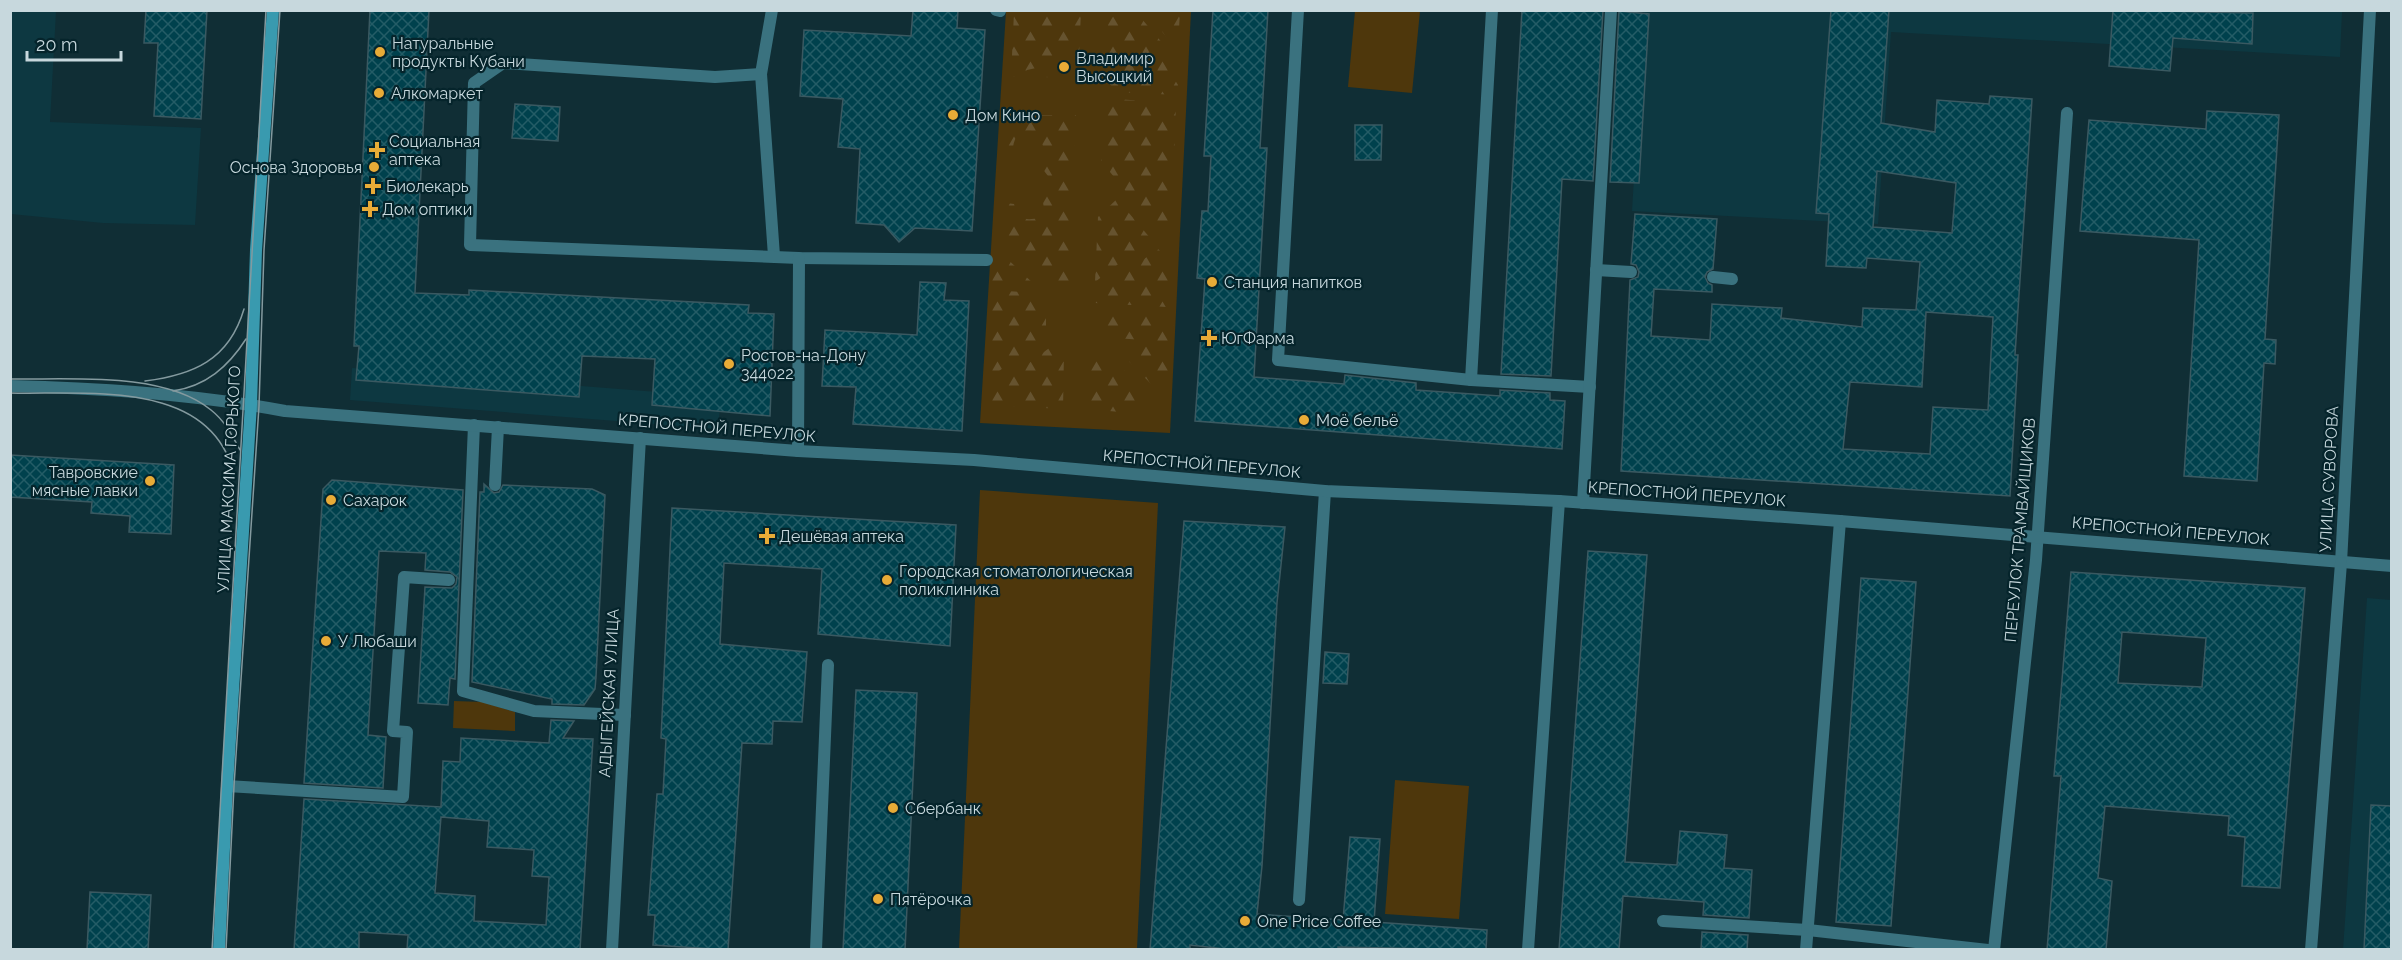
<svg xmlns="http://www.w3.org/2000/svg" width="2402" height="960" font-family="Raleway,sans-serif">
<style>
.built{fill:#0d3841}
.green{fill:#4e370c}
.forest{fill:url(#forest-firs)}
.building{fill:url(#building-cross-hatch);stroke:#3a5961;stroke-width:1.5;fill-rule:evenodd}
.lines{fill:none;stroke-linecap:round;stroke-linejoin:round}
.service{stroke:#3a727f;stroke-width:12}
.minor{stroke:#3a727f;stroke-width:12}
.tertiary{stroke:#3a727f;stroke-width:12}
.secondary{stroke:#399aaf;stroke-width:12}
.tram{stroke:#849a9f;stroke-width:1.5}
.poi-dot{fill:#e8ab37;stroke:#05242b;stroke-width:2}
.labels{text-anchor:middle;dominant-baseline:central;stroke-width:4.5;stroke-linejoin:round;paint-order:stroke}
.poi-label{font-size:16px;fill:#c7d8dd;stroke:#05242b;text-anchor:start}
.street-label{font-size:16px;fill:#c7d8dd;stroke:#05242b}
</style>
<defs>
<pattern id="forest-firs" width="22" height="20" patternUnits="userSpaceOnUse" patternTransform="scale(1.5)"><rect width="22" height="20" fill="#4e370c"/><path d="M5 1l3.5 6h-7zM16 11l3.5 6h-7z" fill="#66532f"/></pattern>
<pattern id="building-cross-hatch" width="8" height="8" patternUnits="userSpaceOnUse" patternTransform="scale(1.5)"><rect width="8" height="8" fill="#00414d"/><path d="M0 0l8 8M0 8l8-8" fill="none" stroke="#245c66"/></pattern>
</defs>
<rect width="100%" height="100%" fill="#102e35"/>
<g class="built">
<polygon points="10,11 56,11 50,122 201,128 195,225 103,223 11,214"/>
<polygon points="1644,11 2342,11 2340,57 1891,32 1878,224 1632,211"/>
<polygon points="352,368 721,397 718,429 350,400"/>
<polygon points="2367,598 2391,600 2391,949 2343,950"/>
</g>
<g class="green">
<polygon points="1006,11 1191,11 1170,433 980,423"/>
<polygon points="1355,11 1420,11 1412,93 1348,87"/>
<polygon points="980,490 1158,503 1137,949 959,949"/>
<polygon points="454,701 483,702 515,712 515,731 453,728"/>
<polygon points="1395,780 1469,786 1459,919 1385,914"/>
</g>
<g class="forest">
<polygon points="1031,10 1081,11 1078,79 1044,77 1036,68 1027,70 1024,77 1011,77 1014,12 1030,13"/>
<polygon points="1122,11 1135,11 1170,52 1161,58 1178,85 1177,95 1117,92 1106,80 1108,20"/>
<polygon points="1146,11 1180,11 1178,47 1175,48"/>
<polygon points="1115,99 1176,103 1172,218 1159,232 1101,161 1105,109"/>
<path d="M1009,112L1021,113L1028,121L1032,122L1041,115H1076L1069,285H1047L1004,246L1003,207L1006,203L1014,204C1018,219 1026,222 1040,217L1044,209L1041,189L1048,176C1038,163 1038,160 1043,146L1037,132C1024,128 1015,133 1013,147L1006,150Z"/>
<polygon points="1117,199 1151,239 1095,282 1098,217"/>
<polygon points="1158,249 1169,260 1167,307 1095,303 1095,294"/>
<polygon points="994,253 1002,254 1036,286 992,282"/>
<polygon points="992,290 1039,293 1046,304 1046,335 986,381"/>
<polygon points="1093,311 1166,314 1174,324 1172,342 1115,338 1117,328 1092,324"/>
<polygon points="1056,343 1064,351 1063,409 984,405 985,396"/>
<polygon points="1116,344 1172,349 1169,387 1153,386 1116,348"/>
<polygon points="1090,359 1114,359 1143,392 1141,414 1088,409"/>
</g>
<g class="building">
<polygon points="146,10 207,10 201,119 154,116 158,43 144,43"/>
<polygon points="370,10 429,10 415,293 469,295 469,290 749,305 748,313 774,314 770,416 652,405 655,359 582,356 579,397 356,380 359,346 354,346"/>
<polygon points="913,10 958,10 957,28 985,30 972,231 915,228 899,242 884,225 856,223 860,149 838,147 843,99 800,96 804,30 911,36"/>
<polygon points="1213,10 1268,10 1260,148 1267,148 1254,377 1344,384 1345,375 1416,383 1416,390 1500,396 1500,390 1550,393 1550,400 1565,401 1562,449 1195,421 1205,279 1197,278 1202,211 1208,211 1211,156 1204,156"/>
<polygon points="1522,10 1603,10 1593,181 1562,179 1551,376 1501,374"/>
<path d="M1831,10H1889L1881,123L1935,132L1937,100L1989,104L1990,96L2032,99L2015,355H2018L2010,496L1621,471L1630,280L1638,277L1639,272L1636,265L1631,264L1635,214L1717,219L1713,269L1707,272L1705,277L1708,283L1712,285V292L1654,289L1651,336L1710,340L1712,304L1782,308L1781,318L1862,327L1863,308L1916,310L1920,262L1867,258L1866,268L1826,266L1829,214L1816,213ZM1877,171L1956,183L1952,233L1873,227ZM1926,312L1993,317L1988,410L1933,407L1930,454L1843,449L1850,382L1922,387Z"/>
<polygon points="2113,10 2253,13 2252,44 2173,38 2170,71 2109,66"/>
<polygon points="1619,11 1649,14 1639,183 1610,182"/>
<polygon points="515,104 560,107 558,141 512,138"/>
<polygon points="2207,111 2279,115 2265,339 2276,340 2275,364 2264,363 2257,481 2184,476 2199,240 2080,231 2089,120 2206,129"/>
<polygon points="1355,125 1382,125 1381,160 1355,160"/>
<polygon points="920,282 946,283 944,300 969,301 962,431 853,424 856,387 822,386 825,330 917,335"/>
<polygon points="10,455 174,465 171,534 129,532 130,516 91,513 92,502 10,497"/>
<polygon points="332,480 463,490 455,679 450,678 448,705 418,703 425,587 452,588 456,584 457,577 450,572 425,570 426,553 379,551 368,735 386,737 383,788 304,783 323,489"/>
<polygon points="484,484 494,493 499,492 503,485 592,489 605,495 596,677 595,689 584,705 552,704 552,699 472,682 480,492 484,492"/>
<polygon points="672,508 956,525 950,646 818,634 822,569 724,563 720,644 807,652 802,722 773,721 772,744 742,743 728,950 653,945 655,915 648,915 657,794 663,794 666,739 661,738"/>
<polygon points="1184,521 1285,527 1277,603 1262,866 1257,914 1343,920 1350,837 1380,839 1374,922 1487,930 1486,950 1338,947 1338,950 1234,950 1190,945 1190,950 1150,950"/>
<polygon points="1588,551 1647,555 1625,862 1677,865 1680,831 1727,835 1724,868 1752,870 1749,918 1703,915 1704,902 1623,896 1619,950 1559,950"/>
<path d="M2071,572L2305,588L2280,888L2242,886L2245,837L2228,835L2229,816L2105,806L2098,878L2112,881L2106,950H2047L2061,776H2054ZM2122,632L2206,638L2202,687L2118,683Z"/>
<polygon points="1861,578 1916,582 1891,926 1836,922"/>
<polygon points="1325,652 1349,654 1347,684 1323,683"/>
<polygon points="856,690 917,693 905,950 843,950"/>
<path d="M551,720L574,721L563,738L593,739L580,950H407L408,935L359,932V950H294L304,799L441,807L443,761L460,762L461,738L549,743ZM441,817L489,821L487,847L534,850L532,876L549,877L546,925L474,921L475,896L435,893Z"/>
<polygon points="2371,805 2391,806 2391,950 2364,950"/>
<polygon points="90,892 151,895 148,950 87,950"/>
<polygon points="1702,932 1748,935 1747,950 1701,950"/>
</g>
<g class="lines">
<g class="service">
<polyline points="772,10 761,74 774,256"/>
<polyline points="996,10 1000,11"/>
<polyline points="1298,10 1278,360 1471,380 1590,387"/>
<polyline points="761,74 715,77 503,63 474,83 470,245 799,258 987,260"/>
<polyline points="1596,270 1631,272"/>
<polyline points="1713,277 1732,279"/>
<polyline points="1471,380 1492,10"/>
<polyline points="474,425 463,691 534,711 625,715"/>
<polyline points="798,451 799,258"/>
<polyline points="495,485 498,427"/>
<polyline points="1583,503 1611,10"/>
<polyline points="227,786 403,797 407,732 393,731 404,577 449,580"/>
<polyline points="1299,900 1325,491"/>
<polyline points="1663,921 1808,930 1988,950"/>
<polyline points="816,950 828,665"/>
<polyline points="1528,950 1559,501"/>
<polyline points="1806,950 1840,521"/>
</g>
<g class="minor">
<polyline points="2341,563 2370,10"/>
<polyline points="612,950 640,438"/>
<polyline points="1994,950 2036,560 2067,113"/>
</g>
<g class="tertiary">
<path d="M10,386C102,388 195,394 285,411L798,451L974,460L1325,491L1559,501L1840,521L2392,566"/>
<polyline points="2311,950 2341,563"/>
</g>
<polyline class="secondary" points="219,950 227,786 251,404 256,250 273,10"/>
<g class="tram">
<path d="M10,379C69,380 163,371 211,410C225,421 232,435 240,450"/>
<path d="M145,381C193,375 229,360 244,309"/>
<path d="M173,391C206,386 228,367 246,339"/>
<path d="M10,393C89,395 215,378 235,479"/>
<polyline points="212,950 266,10"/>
<polyline points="226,950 234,786 259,406 264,250 280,10"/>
</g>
</g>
<g class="poi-dot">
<circle cx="380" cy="52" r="6"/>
<circle cx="1064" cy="67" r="6"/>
<circle cx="379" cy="93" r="6"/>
<circle cx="953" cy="115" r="6"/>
<path d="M374 141h6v6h6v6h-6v6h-6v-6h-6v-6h6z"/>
<circle cx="374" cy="167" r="6"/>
<path d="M370 177h6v6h6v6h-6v6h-6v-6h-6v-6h6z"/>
<path d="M367 200h6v6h6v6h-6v6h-6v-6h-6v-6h6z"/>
<circle cx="1212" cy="282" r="6"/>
<path d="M1206 329h6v6h6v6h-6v6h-6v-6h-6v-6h6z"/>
<circle cx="729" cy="364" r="6"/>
<circle cx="1304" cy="420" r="6"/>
<circle cx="150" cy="481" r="6"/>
<circle cx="331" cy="500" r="6"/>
<path d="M764 527h6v6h6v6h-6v6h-6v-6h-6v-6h6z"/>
<circle cx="887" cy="580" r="6"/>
<circle cx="326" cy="641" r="6"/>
<circle cx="893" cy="808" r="6"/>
<circle cx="878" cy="899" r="6"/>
<circle cx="1245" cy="921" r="6"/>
</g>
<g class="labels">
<g class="poi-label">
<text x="392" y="43">Натуральные<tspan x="392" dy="18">продукты Кубани</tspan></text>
<text x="1076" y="58">Владимир<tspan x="1076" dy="18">Высоцкий</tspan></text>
<text x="391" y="93">Алкомаркет</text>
<text x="965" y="115">Дом Кино</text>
<text x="389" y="141">Социальная<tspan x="389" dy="18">аптека</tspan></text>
<text x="362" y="167" text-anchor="end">Основа Здоровья</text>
<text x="386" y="186">Биолекарь</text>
<text x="382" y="209">Дом оптики</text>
<text x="1224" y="282">Станция напитков</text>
<text x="1221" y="338">ЮгФарма</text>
<text x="741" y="355">Ростов-на-Дону<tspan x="741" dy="18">344022</tspan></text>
<text x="1316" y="420">Моё бельё</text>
<text x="138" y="472" text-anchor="end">Тавровские<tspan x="138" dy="18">мясные лавки</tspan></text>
<text x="343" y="500">Сахарок</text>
<text x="779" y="536">Дешёвая аптека</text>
<text x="899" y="571">Городская стоматологическая<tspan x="899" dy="18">поликлиника</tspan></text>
<text x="338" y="641">У Любаши</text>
<text x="905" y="808">Сбербанк</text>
<text x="890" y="899">Пятёрочка</text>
<text x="1257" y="921">One Price Coffee</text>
</g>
<g class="street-label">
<text transform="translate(717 428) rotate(5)">КРЕПОСТНОЙ ПЕРЕУЛОК</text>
<text transform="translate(1202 464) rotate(5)">КРЕПОСТНОЙ ПЕРЕУЛОК</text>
<text transform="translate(229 479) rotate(-87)">УЛИЦА МАКСИМА ГОРЬКОГО</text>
<text transform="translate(2329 479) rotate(-87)">УЛИЦА СУВОРОВА</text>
<text transform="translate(1687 494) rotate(4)">КРЕПОСТНОЙ ПЕРЕУЛОК</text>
<text transform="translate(2020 530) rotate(-85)">ПЕРЕУЛОК ТРАМВАЙЩИКОВ</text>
<text transform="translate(2171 531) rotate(5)">КРЕПОСТНОЙ ПЕРЕУЛОК</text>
<text transform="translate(609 693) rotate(-87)">АДЫГЕЙСКАЯ УЛИЦА</text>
</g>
</g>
<rect width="2402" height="960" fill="none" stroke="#c7d8dd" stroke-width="24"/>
<path d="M27 51v9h94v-9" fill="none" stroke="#c7d8dd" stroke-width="3"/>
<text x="36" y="51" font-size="18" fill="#c7d8dd" stroke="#05242b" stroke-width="4.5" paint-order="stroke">20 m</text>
</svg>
